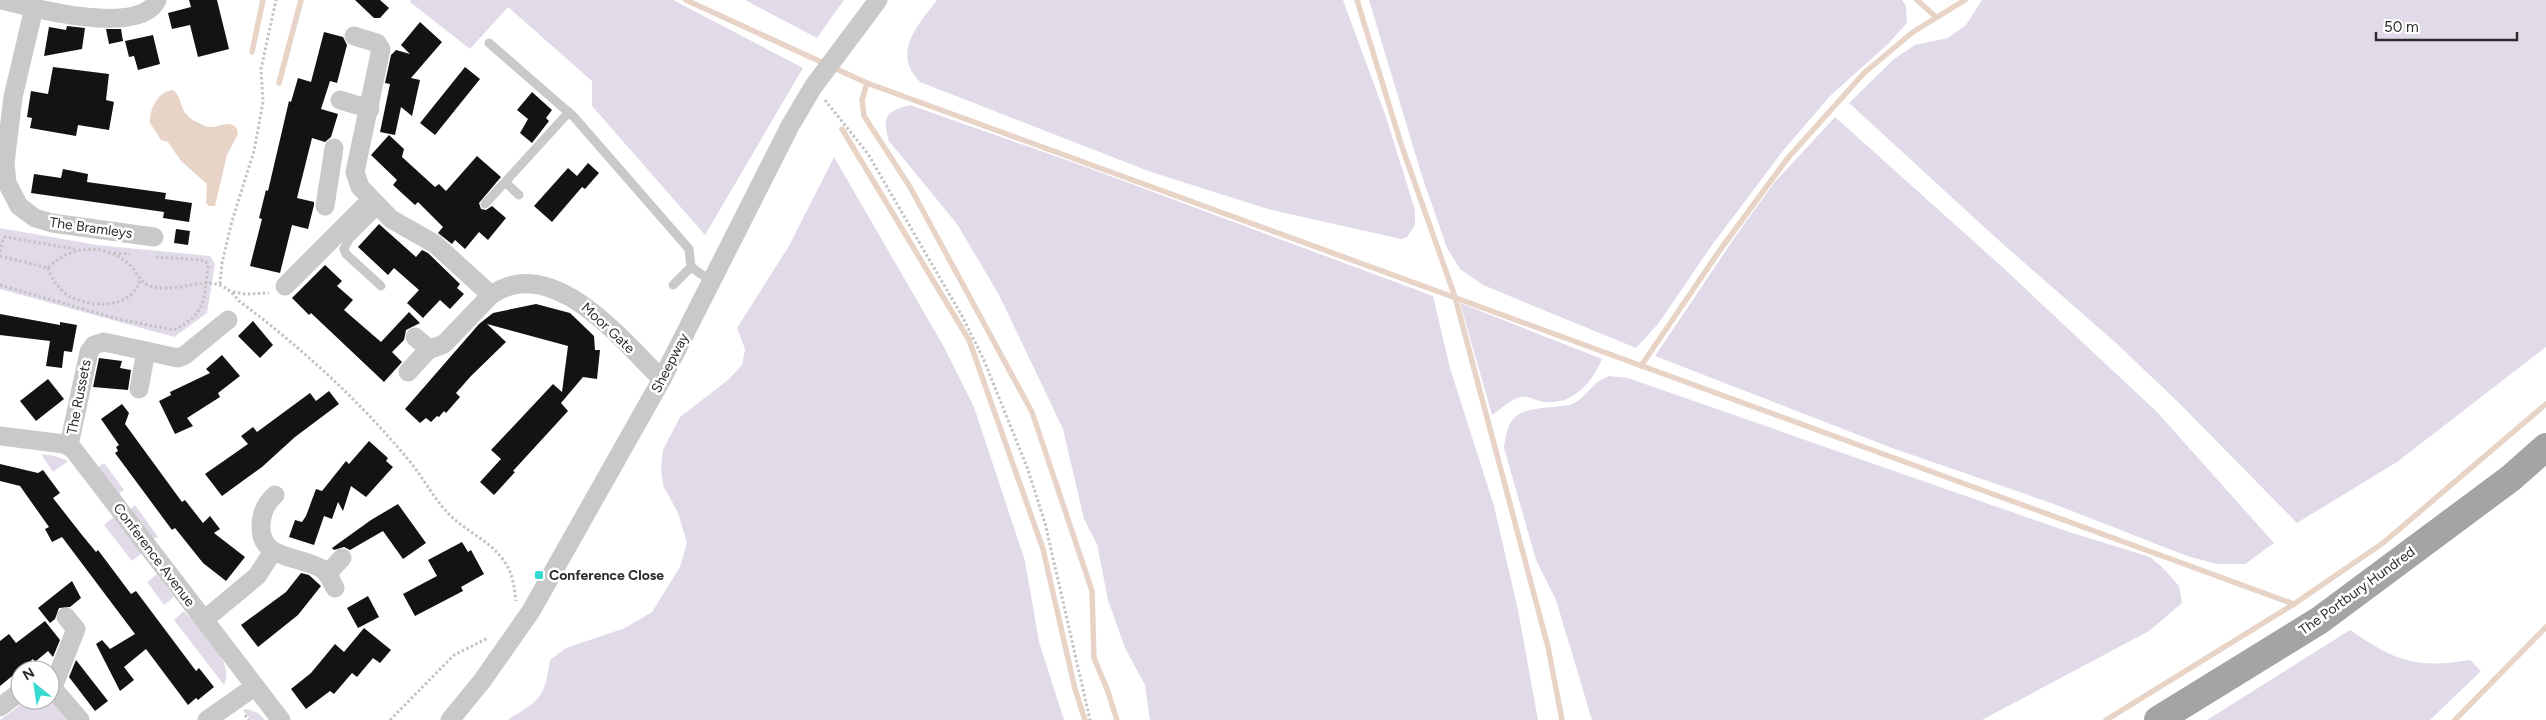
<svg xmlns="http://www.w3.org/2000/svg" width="2546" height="720" font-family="Figtree,sans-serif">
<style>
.green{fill:#e1dae9}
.water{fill:#e8d4c7}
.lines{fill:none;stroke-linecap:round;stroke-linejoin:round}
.stream{stroke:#e8d4c7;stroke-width:5.5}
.building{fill:#131313}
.path{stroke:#c3c3c3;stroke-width:3;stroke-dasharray:2.5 2.5;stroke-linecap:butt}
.lane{stroke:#c9c9c9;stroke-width:9}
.street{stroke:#c9c9c9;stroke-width:19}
.primary{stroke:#a4a4a4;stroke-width:28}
.poi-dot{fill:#37dad1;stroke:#fff;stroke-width:2}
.labels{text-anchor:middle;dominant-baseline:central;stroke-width:5;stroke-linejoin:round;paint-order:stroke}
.street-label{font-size:14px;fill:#2c2c2c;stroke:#fff}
.poi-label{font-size:14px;font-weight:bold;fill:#2c2c2c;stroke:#fff;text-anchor:start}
</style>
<rect width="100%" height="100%" fill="#fff"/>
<g class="green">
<polygon points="411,0 673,0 803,68 705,235 592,106 592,81 508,7 470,49 410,2"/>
<polygon points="745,0 844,0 817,38"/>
<path d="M937,0H1343L1386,117L1415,210V225L1407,237L1401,239L1268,209L1151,172L920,82C891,53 918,25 937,0Z"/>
<polygon points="1369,0 1902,0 1906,6 1907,23 1888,44 1830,96 1782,152 1712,245 1658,324 1636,348 1483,285 1460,269 1447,248 1422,176"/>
<polygon points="1982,0 2546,0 2546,347 2397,462 2297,523 2178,402 2116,343 1995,237 1849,103 1894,59 1915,45 1948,38 1966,25"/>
<path d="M910,105L1086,167L1433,296L1450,368L1494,506L1518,610L1538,720H1150L1145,685L1125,648L1108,600L1097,544L1084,519L1063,429L999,295L957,224L889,141C882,117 885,112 910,105Z"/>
<polygon points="1835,117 1999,264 2157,412 2274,543 2245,564 2217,564 2187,556 2054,504 1892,448 1655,356 1735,237 1774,183"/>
<path d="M834,157L944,347L974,407L1025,561L1039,642L1064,720H507C540,700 544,700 550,660L566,648L625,628L652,612L680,567L687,543L678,513L663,485L661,468L663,450L680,417L728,380L742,365L745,349L737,328L789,246Z"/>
<polygon points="0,228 97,245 210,256 215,264 207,313 174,337 0,289"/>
<path d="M1460,303L1602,359C1592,383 1573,405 1544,402C1535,401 1531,396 1522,397C1512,398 1500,410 1492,415Z"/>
<path d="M1609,376L1628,378L2066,531L2150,557L2163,568L2179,586L2182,603L2149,631L1982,720H1592L1556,600L1536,560L1504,448C1508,412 1520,410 1553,407C1559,406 1567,406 1572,404C1589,396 1590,383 1609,376Z"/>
<polygon points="41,454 55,456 68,461 53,472"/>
<polygon points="104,463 124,490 117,495 97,468"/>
<polygon points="135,505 158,537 152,539 130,510"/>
<polygon points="114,517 142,553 132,561 104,525"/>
<polygon points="157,574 174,597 164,605 147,582"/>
<path d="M184,611C199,629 236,661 224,685L174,620Z"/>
<path d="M2350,630C2395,661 2416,669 2470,660L2481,671L2430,720H2207Z"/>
<polygon points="50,696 71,720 0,720 27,700 50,700"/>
<polygon points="247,709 258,713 265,720 251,720 243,710"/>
</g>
<path class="water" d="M173,90C182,97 180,109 188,116C192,121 200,123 205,126C216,131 229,117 237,129L238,134L227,155L215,206H209L206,203L207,184L181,161L168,142L161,140L150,123C149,110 158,91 173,90Z"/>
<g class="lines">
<g class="stream">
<polyline points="686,0 867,83 2294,604"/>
<polyline points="1357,0 1401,144 1455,297 1548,647 1562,720"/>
<polyline points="1917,0 1936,17"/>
<polyline points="252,52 263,0"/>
<polyline points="279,83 301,0"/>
<polyline points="867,83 862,100 864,116 910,187 1032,412 1092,591 1094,658 1107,689 1117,720"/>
<polyline points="842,129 969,340 1043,549 1075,689 1085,720"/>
<polyline points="1641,366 1720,250 1787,159 1864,73 1913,32 1965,0"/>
<polyline points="2106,720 2294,604 2383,543 2546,404"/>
<polyline points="2455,720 2546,627"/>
</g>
</g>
<g class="building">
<polygon points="189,0 217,0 229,49 198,57 190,25 172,29 168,13 191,7"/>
<polygon points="355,0 380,0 389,8 380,18 374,18"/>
<polygon points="420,22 442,42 411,78 420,80 412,116 401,107 395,135 380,132 390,84 385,83 391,55 396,50 410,54 401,45"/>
<polygon points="67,26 85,28 82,49 44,56 49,27 66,30"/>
<polygon points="106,29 121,29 123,41 109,44"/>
<polygon points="324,32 343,37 347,45 337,83 330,81 321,109 338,114 331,137 325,142 312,138 297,198 314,202 314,205 308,229 292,225 280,273 250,266 262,219 259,218 266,190 268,191 289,101 291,102 298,78 311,82"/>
<polygon points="153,35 160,64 138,70 134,56 129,57 125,41"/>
<polygon points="53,67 109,74 106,100 114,102 109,130 78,125 76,136 30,128 32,118 27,117 31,91 48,94"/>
<polygon points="465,67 480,79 435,135 420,123"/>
<polygon points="532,92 552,110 546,118 549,121 532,143 520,133 528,119 517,110"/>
<polygon points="389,135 404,149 402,157 435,187 439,184 446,191 477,156 501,177 479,203 481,209 486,210 492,206 506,218 488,240 479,232 465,249 455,240 452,244 438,233 443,227 418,202 415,205 393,185 397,180 371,155"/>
<polygon points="588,163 599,173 585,189 582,187 552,222 534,206 568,168 577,176"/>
<polygon points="63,169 88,174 87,182 166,193 165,199 192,203 189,222 163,218 164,212 31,193 34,174 61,178"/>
<polygon points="379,224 416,257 422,250 428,253 460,284 457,288 464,294 450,309 440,300 423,318 407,303 419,290 394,268 388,275 358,247"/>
<polygon points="176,229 190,231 188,245 174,243"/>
<polygon points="325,265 342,281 337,286 353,300 344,310 381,342 409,312 420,323 406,330 404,340 392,352 402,362 384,382 311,313 309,315 292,298"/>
<polygon points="536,304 570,313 594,336 595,350 600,350 597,379 583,377 561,403 568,411 513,471 515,472 494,495 480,482 501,459 491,450 553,384 562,392 568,346 487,324 506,342 471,376 456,393 460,397 446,413 444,411 439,417 437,416 431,422 426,418 420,423 405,409 479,324 493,313"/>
<polygon points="0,314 60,325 60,322 77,325 72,352 64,351 62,368 46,366 50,341 0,335"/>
<polygon points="253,321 273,345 260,358 238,336"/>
<polygon points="222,355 240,376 218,393 220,397 187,418 193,426 175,434 159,401 171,395 170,392 210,373 206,369"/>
<polygon points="99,358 122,361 120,368 131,370 128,390 93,387"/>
<polygon points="48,379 64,399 36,421 20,401"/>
<polygon points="329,391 339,404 295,437 262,467 222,496 205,474 248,444 241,436 253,427 257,432 310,393 316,401"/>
<polygon points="122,404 129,413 125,424 182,502 185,500 203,523 210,516 220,529 214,533 245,557 226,581 203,563 175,528 172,530 115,453 118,451 116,447 119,445 101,419"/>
<polygon points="369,441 388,458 386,461 393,467 366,497 351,486 343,511 338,502 332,519 324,516 314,545 289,537 295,520 302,522 306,516 316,489 322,491 346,461 349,464"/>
<polygon points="0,464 38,473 43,470 60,493 53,498 82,535 96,552 98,550 131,594 136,591 196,671 199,668 214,687 198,700 196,698 188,705 146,649 124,667 134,680 120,691 96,644 102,640 110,649 135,634 62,537 52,542 45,529 49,527 20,486 0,481"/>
<polygon points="398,504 426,543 403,559 383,531 350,550 344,547 334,550 332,548 371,520"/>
<polygon points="462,542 468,552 471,550 484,574 461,587 463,591 415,616 403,594 437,576 428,560"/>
<polygon points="301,573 309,575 321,586 298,615 258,647 241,625 286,592"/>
<polygon points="72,581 81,598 70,607 59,608 55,619 50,623 38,608"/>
<polygon points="368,596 379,617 358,628 347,608"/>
<polygon points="45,621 60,640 53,657 48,651 35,662 33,659 0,686 0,641 9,634 16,643"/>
<polygon points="364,628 391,650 380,663 373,658 357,677 352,673 334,694 330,691 306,709 291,689 311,673 335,644 344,652"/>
<polygon points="76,660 108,701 95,711 69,677"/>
</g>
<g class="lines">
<g class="path">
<polyline points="825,100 868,154 962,316 983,358 1027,467 1045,523 1090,720"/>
<polyline points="0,252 3,239 5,237 76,249"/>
<polyline points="114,253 130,254"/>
<path d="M0,256L48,268C70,245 105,242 130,265C138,272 139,283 151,286C186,296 212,265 239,301C301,347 362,403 411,463C424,479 433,497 447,512C464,531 490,540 504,561C513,573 514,587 516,601"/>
<path d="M48,268C52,280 61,293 73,298C95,308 132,308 140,280"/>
<polyline points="220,284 222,263 232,221 254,151 263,102 261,69 276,0"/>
<path d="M0,285L118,319L174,330C207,313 203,301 208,267L206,262L201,260L156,257"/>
<polyline points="233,292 245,294 269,293"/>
<polyline points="245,715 249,720"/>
<polyline points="390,720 454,655 488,638"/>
</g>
<g class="lane">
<polyline points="489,43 574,117 689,249 691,267 711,281"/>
<polyline points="505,182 519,195"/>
<polyline points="485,204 569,112"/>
<polyline points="380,208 349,239 344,249 346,254 381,286"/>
<polyline points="673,285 691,267"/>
</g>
<g class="street">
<path d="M2,0C32,8 141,37 157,0"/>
<polyline points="34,8 13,97 5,163 7,183 19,206 35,218 52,223 154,237"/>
<path d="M354,36L377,43L381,49L355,172L360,187L391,219L435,244L491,295C553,252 622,341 662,379"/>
<polyline points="340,100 370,109"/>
<polyline points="325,206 334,148"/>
<polyline points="285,286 371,200"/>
<polyline points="415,337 429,349"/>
<polyline points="408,372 428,350 444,344 491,295"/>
<polyline points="139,389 146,351"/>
<polyline points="0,436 64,444 73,449 281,720"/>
<polyline points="69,445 89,352 94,345 104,342 178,358 185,355 228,320"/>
<path d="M275,495C266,503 261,513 261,526C260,561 300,555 322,569C328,573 332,582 335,588"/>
<polyline points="327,574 342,558"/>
<polyline points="204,620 257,576 272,553"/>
<polyline points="50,685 80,720"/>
<polyline points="53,687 76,629 66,617"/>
<polyline points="0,707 20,692"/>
<polyline points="207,720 254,687"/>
<polyline points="450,720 482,681 531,611 662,379 790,126 813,87 878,0"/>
</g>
<polyline class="primary" points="2158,720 2320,620 2511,478 2546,447"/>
</g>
<rect class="poi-dot" x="534" y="570" width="10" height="10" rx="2.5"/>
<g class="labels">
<g class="street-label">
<text transform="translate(91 228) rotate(8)">The Bramleys</text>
<text transform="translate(608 328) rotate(43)">Moor Gate</text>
<text transform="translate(670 363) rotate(-63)">Sheepway</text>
<text transform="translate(79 397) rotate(-79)">The Russets</text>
<text transform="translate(154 555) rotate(53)">Conference Avenue</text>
<text transform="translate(2357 591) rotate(-36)">The Portbury Hundred</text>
</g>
<g class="poi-label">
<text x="549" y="575">Conference Close</text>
</g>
</g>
<g transform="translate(35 685) rotate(330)"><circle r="24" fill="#ffffff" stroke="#ababab"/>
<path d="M0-4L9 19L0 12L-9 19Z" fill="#37dad1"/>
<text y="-8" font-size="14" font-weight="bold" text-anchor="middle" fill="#2c2c2c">N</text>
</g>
<path d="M2376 32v8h141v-8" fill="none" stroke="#2c2c2c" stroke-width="2.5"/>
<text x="2384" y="32" font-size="15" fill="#2c2c2c" stroke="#ffffff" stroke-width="4" paint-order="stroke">50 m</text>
</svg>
